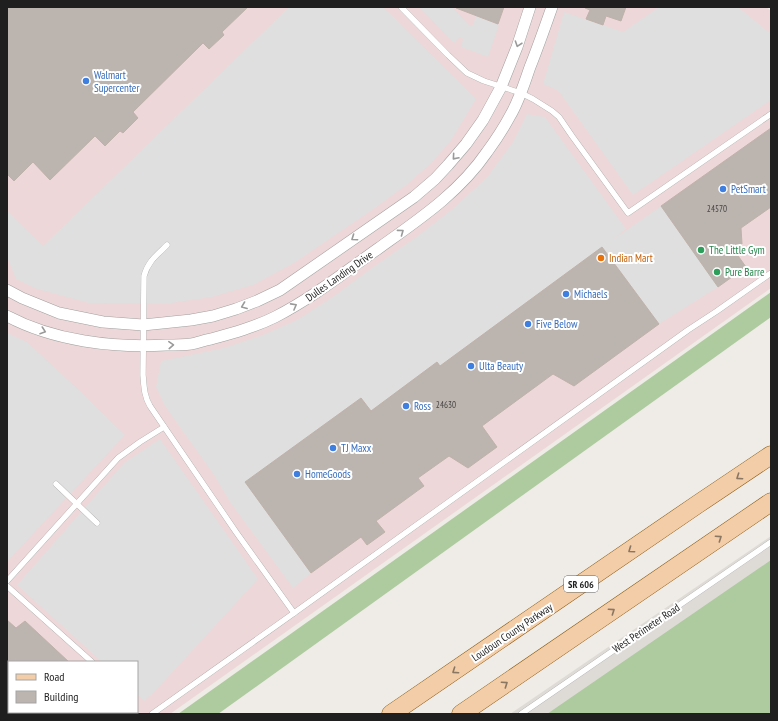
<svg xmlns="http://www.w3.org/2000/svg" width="778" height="721" font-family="'PT Sans Narrow',sans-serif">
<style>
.commercial{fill:#eed7d8;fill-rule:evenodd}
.airport{fill:#dedbd7}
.forest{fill:#aeca9f}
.parking{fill:#dfdfdf}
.building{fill:#bcb4af;stroke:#bfb2aa}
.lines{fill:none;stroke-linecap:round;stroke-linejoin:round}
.service-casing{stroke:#a0a0a0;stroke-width:6}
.minor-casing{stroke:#a0a0a0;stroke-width:12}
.primary-casing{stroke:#8b5a0f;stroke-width:19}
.service{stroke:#fff;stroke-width:5.5}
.minor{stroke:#fff;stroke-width:11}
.primary{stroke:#f3cda7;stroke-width:18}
.oneway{stroke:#9a9a9a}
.oneway2{stroke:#897663}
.shop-dot{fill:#3f7fe0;stroke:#fff;stroke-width:1.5}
.leisure-dot{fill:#2e9e5b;stroke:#fff;stroke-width:1.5}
.food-dot{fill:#e8710a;stroke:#fff;stroke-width:1.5}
.labels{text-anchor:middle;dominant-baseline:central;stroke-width:4;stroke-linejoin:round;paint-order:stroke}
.number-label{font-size:9px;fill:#464443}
.shield{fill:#fff;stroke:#626262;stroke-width:1}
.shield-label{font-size:10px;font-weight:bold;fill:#1f1f1f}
.shop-label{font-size:11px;fill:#366cbe;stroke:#fff;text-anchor:start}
.leisure-label{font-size:11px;fill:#27864d;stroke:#fff;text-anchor:start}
.food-label{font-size:11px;fill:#c56008;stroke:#fff;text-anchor:start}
.street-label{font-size:11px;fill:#1f1f1f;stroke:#fff}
</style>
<rect width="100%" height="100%" fill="#efebe6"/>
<path class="commercial" d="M7,7H766L771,11V288L170,714H7ZM9,662H137V712H9Z"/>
<polygon class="airport" points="771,536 771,714 510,714"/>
<g class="forest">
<polygon points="771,292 771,317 218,714 178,714"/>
<polygon points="771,560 771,714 547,714"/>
</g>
<g class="parking">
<polygon points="289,7 383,7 476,99 450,142 429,165 405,186 372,210 294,263 253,285 212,297 165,304 89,303 37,289 16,279 7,257 7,211 43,246"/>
<polygon points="419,7 452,7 469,25 471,26 473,25 476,16 499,25 488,57 461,47 463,39 461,37 460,37 454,43"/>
<polygon points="659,7 738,7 771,34 771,100 633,195 560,93 557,90 543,84 564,12 623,32"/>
<polygon points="527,114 545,117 626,229 611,241 661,206 718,287 659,324 602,247 440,366 437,362 371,411 361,398 245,482 311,573 293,588 230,502 214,475 165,406 156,387 161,361 224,348 263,335 297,320 334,296 372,268 419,235 455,207 488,176 513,142"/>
<polygon points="7,333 27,342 81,392 125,435 7,562"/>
<polygon points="160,439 258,579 156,690 144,701 137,694 137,662 102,662 17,585 124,463"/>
</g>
<g class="building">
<polygon points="7,7 248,7 222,32 224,35 209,49 203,43 133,112 138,118 123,133 120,131 105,146 95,136 50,180 33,162 14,181 7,174"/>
<polygon points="456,7 504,7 498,24 456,8"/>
<polygon points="585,7 626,7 621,21 606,16 603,25 586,19 590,10 585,8"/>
<polygon points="771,128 771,207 741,228 742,244 734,250 746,267 718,287 661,206"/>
<polygon points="602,247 659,324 574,386 553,374 482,426 497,447 468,468 449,456 418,478 424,486 376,521 385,532 367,545 361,537 311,573 245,482 361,398 371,411 437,362 440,366"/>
<polygon points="7,620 16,628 25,621 69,662 7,662"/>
</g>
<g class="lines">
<defs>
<g id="service">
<polyline points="401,7 448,55 467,73 484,81 521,93 533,99 552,111 559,117 572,136 628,213 771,114"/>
<path d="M167,245C157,255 148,261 144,276L143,375C144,386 144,396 150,406L236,532L294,613"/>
<polyline points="56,484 97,523"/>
<polyline points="7,581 118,458 140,442 164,427"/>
<polyline points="7,586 92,662"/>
<polyline points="134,712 136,714"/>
<polyline points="152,714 294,613 688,330 717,311 771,273"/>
<polyline points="521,714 771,542"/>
</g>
<g id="minor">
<polyline points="7,290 22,298 59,313 103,322 143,325 191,320 213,316 236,309 257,301 280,290 414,197 435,179 448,165 466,144 483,120 501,87 517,47 530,7"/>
<path d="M7,316C54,341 113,348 166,345C174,345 183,345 191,344C198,343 204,340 211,339C233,333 255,327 275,317C312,298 345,272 379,248C418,220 459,193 487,152C495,141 503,129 510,116C519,101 524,84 530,67C538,47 545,27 552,7"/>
</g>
<g id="primary">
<polyline points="391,714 698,504 771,455"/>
<polyline points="461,714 771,502"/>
</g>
</defs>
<use href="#service" class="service-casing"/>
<use href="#minor" class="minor-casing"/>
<use href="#primary" class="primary-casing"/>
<use href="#service" class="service"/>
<use href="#minor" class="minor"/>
<use href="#primary" class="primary"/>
</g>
<defs><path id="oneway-chevron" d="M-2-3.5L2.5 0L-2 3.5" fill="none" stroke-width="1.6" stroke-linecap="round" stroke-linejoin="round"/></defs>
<g class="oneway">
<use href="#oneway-chevron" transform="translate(518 44) rotate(109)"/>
<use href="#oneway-chevron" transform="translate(455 157) rotate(131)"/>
<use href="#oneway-chevron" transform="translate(401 232) rotate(-36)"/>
<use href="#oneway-chevron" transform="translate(354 238) rotate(145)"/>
<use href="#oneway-chevron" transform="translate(244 306) rotate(159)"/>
<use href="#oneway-chevron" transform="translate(294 306) rotate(-29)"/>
<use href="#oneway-chevron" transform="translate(43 331) rotate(19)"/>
<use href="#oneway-chevron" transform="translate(171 345) rotate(-3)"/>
</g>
<g class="oneway2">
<use href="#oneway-chevron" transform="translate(739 477) rotate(146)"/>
<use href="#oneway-chevron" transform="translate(719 538) rotate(-34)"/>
<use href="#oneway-chevron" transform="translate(631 550) rotate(145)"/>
<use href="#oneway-chevron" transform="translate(612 611) rotate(-34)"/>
<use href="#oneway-chevron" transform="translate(455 671) rotate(146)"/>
<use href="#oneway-chevron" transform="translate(505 684) rotate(-34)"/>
</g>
<g class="shop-dot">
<circle cx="86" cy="81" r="4"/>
<circle cx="723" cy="189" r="4"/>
<circle cx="566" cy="294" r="4"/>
<circle cx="528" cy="324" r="4"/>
<circle cx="471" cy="366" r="4"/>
<circle cx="406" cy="406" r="4"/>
<circle cx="333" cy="448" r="4"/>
<circle cx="297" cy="474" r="4"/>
</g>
<g class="leisure-dot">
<circle cx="701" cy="250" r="4"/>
<circle cx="717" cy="272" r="4"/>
</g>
<circle class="food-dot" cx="601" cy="258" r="4"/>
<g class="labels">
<g class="number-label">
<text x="717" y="208">24570</text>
<text x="446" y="404">24630</text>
</g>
<rect class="shield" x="564" y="576" width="34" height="16" rx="3"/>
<g class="shield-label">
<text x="581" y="584">SR 606</text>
</g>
<g class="shop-label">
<text x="94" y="75">Walmart<tspan x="94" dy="13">Supercenter</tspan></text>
<text x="731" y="189">PetSmart</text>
<text x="574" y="294">Michaels</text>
<text x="536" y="324">Five Below</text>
<text x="479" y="366">Ulta Beauty</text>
<text x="414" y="406">Ross</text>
<text x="341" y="448">TJ Maxx</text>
<text x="305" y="474">HomeGoods</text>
</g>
<g class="leisure-label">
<text x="709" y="250">The Little Gym</text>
<text x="725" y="272">Pure Barre</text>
</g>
<g class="food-label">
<text x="609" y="258">Indian Mart</text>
</g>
<g class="street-label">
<text transform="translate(339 276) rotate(-35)">Dulles Landing Drive</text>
<text transform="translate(646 628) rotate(-34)">West Perimeter Road</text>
<text transform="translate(512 632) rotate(-34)">Loudoun County Parkway</text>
</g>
</g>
<rect width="778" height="721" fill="none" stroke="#1f1f1f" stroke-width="16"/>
<rect x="8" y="661" width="130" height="52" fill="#ffffff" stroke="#a5a5a5"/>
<rect x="16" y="674" width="20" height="6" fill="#f3cda7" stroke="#a5a5a5"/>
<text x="44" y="681" font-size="12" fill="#1f1f1f">Road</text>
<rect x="16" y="691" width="20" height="12" fill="#bcb4af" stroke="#a5a5a5"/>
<text x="44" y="701" font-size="12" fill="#1f1f1f">Building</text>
</svg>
